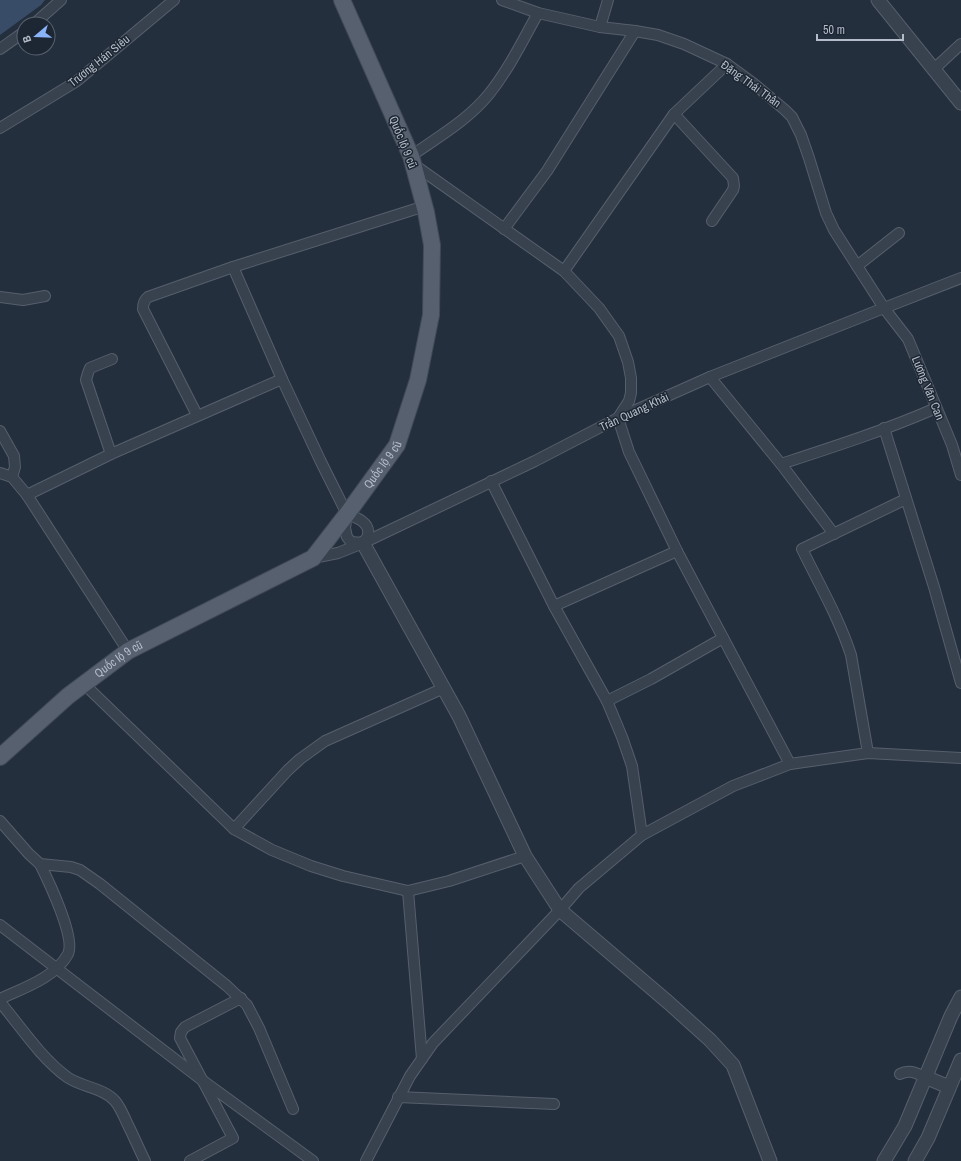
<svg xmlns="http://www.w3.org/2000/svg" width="961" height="1161" font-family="'Archivo Narrow',sans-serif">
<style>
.water{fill:#394c67}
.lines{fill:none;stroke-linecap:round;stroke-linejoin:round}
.minor-casing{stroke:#565f6c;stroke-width:12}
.tertiary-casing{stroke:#565f6c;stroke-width:15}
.primary-casing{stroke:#414a57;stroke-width:18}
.minor{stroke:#38414e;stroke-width:10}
.tertiary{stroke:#38414e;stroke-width:13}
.primary{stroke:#56606e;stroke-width:16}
.labels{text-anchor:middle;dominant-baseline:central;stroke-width:3;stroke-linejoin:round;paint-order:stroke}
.street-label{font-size:12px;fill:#b4bcc9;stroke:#1d2633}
</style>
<rect width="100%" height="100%" fill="#242f3e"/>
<polygon class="water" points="0,0 45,0 41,5 0,35"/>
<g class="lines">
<defs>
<g id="minor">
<polyline points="502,0 538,13 600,27 635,31 658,35 684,44 727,64 753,83 785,110 792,117 801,135 809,158 826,213 834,230 884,308 908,339 952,445 961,475"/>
<polyline points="34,24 61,0"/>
<polyline points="600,27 608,0"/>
<polyline points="0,49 24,32"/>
<polyline points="934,69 961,44"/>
<polyline points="674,114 733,178 734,186 733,190 712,221"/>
<polyline points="0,128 77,81 174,0"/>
<path d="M411,156C438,137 468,120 489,94C509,69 523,40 538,13"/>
<polyline points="413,164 564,271 599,308 619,336 628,362 631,378 631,393 629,401 618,418 629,452 677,551 790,764"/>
<polyline points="504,229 547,171 635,31"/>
<polyline points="857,266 899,233"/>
<path d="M233,267L282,379L321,462L347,514L345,528L347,537L351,542L363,543C365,540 368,537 368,534C370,522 355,517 347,514"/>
<polyline points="564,271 674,114 727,64"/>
<polyline points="0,297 23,300 45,296"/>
<polyline points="710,377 781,464 834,534"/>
<path d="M197,415L143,309C143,304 144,300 148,297L233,267L425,206"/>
<polyline points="884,428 934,587 961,683"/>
<polyline points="0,431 14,456 15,467 12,477"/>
<polyline points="111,454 86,380 88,373 90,368 112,359"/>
<path d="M781,464C833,447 886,430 936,408"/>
<polyline points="0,473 12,477 27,495 128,651"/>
<polyline points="491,481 554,606 607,701 622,737 632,766 642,835"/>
<polyline points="27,495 111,454 282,379"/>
<polyline points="313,558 338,553 363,543 535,461 618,418 710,377 884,308 961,278"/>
<polyline points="554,606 677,551"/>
<polyline points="84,684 234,829 272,850 311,866 343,876 408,891 449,881 525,856"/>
<polyline points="607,701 651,679 723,638"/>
<path d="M868,753L851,655C839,618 819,584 802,549L906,499"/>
<polyline points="0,821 29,854 40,864 71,867 80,870 100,884 227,986 247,1005 259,1028 293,1109"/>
<polyline points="234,829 288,770 300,759 325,741 444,688"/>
<polyline points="408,891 422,1059"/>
<polyline points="0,925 202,1080 313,1161"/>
<path d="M0,999C23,988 55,978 68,954C76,938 48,880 40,864"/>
<path d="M0,1002C21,1027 40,1057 67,1077C81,1087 104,1088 115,1101C121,1108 124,1117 128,1125C134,1137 139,1149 145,1161"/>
<path d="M900,1074C909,1069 916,1073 925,1077"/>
<polyline points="398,1097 554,1104"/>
<polyline points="190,1161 233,1138 180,1038 181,1032 185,1027 241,998"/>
<polyline points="366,1161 410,1076 433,1043 560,910 579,888 642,835 733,786 790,764 868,753 961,758"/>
</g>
<g id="tertiary">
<polyline points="878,0 961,103"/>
<polyline points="363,543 459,716 525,856 560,910 669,1003 710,1040 733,1065 770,1161"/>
<polyline points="925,1077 949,1087"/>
<polyline points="884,1161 905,1126 951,1016 961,997"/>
<polyline points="915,1161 928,1138 961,1060"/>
</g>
<g id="primary">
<path id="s1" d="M0,757L68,696L128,651L313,558L347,514L397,445L418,380L431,315L432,245L426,212L411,156L342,0"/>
</g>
</defs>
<use href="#minor" class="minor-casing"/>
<use href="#tertiary" class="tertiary-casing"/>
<use href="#primary" class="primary-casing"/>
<use href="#minor" class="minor"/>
<use href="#tertiary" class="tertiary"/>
<use href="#primary" class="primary"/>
</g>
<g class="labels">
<g class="street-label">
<text transform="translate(99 61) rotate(-39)">Trương Hán Siêu</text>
<text transform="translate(751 84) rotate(36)">Đặng Thái Thân</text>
<text transform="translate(403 142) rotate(68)">Quốc lộ 9 cũ</text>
<text transform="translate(928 388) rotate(68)">Lương Văn Can</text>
<text transform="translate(634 412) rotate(-25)">Trần Quang Khải</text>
<text stroke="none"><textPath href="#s1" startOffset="490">Quốc lộ 9 cũ</textPath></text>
<text stroke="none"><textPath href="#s1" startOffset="154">Quốc lộ 9 cũ</textPath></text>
</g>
</g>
<g transform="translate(36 36) rotate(251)"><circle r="19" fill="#1d2633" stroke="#59626f"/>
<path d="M0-3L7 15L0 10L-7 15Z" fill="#8ab4f8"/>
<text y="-6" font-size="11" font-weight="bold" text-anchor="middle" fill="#b4bcc9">B</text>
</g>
<path d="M817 34v6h86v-6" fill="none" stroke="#b4bcc9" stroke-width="2"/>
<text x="823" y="34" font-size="12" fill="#b4bcc9" stroke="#1d2633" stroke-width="3" paint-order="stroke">50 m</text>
</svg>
